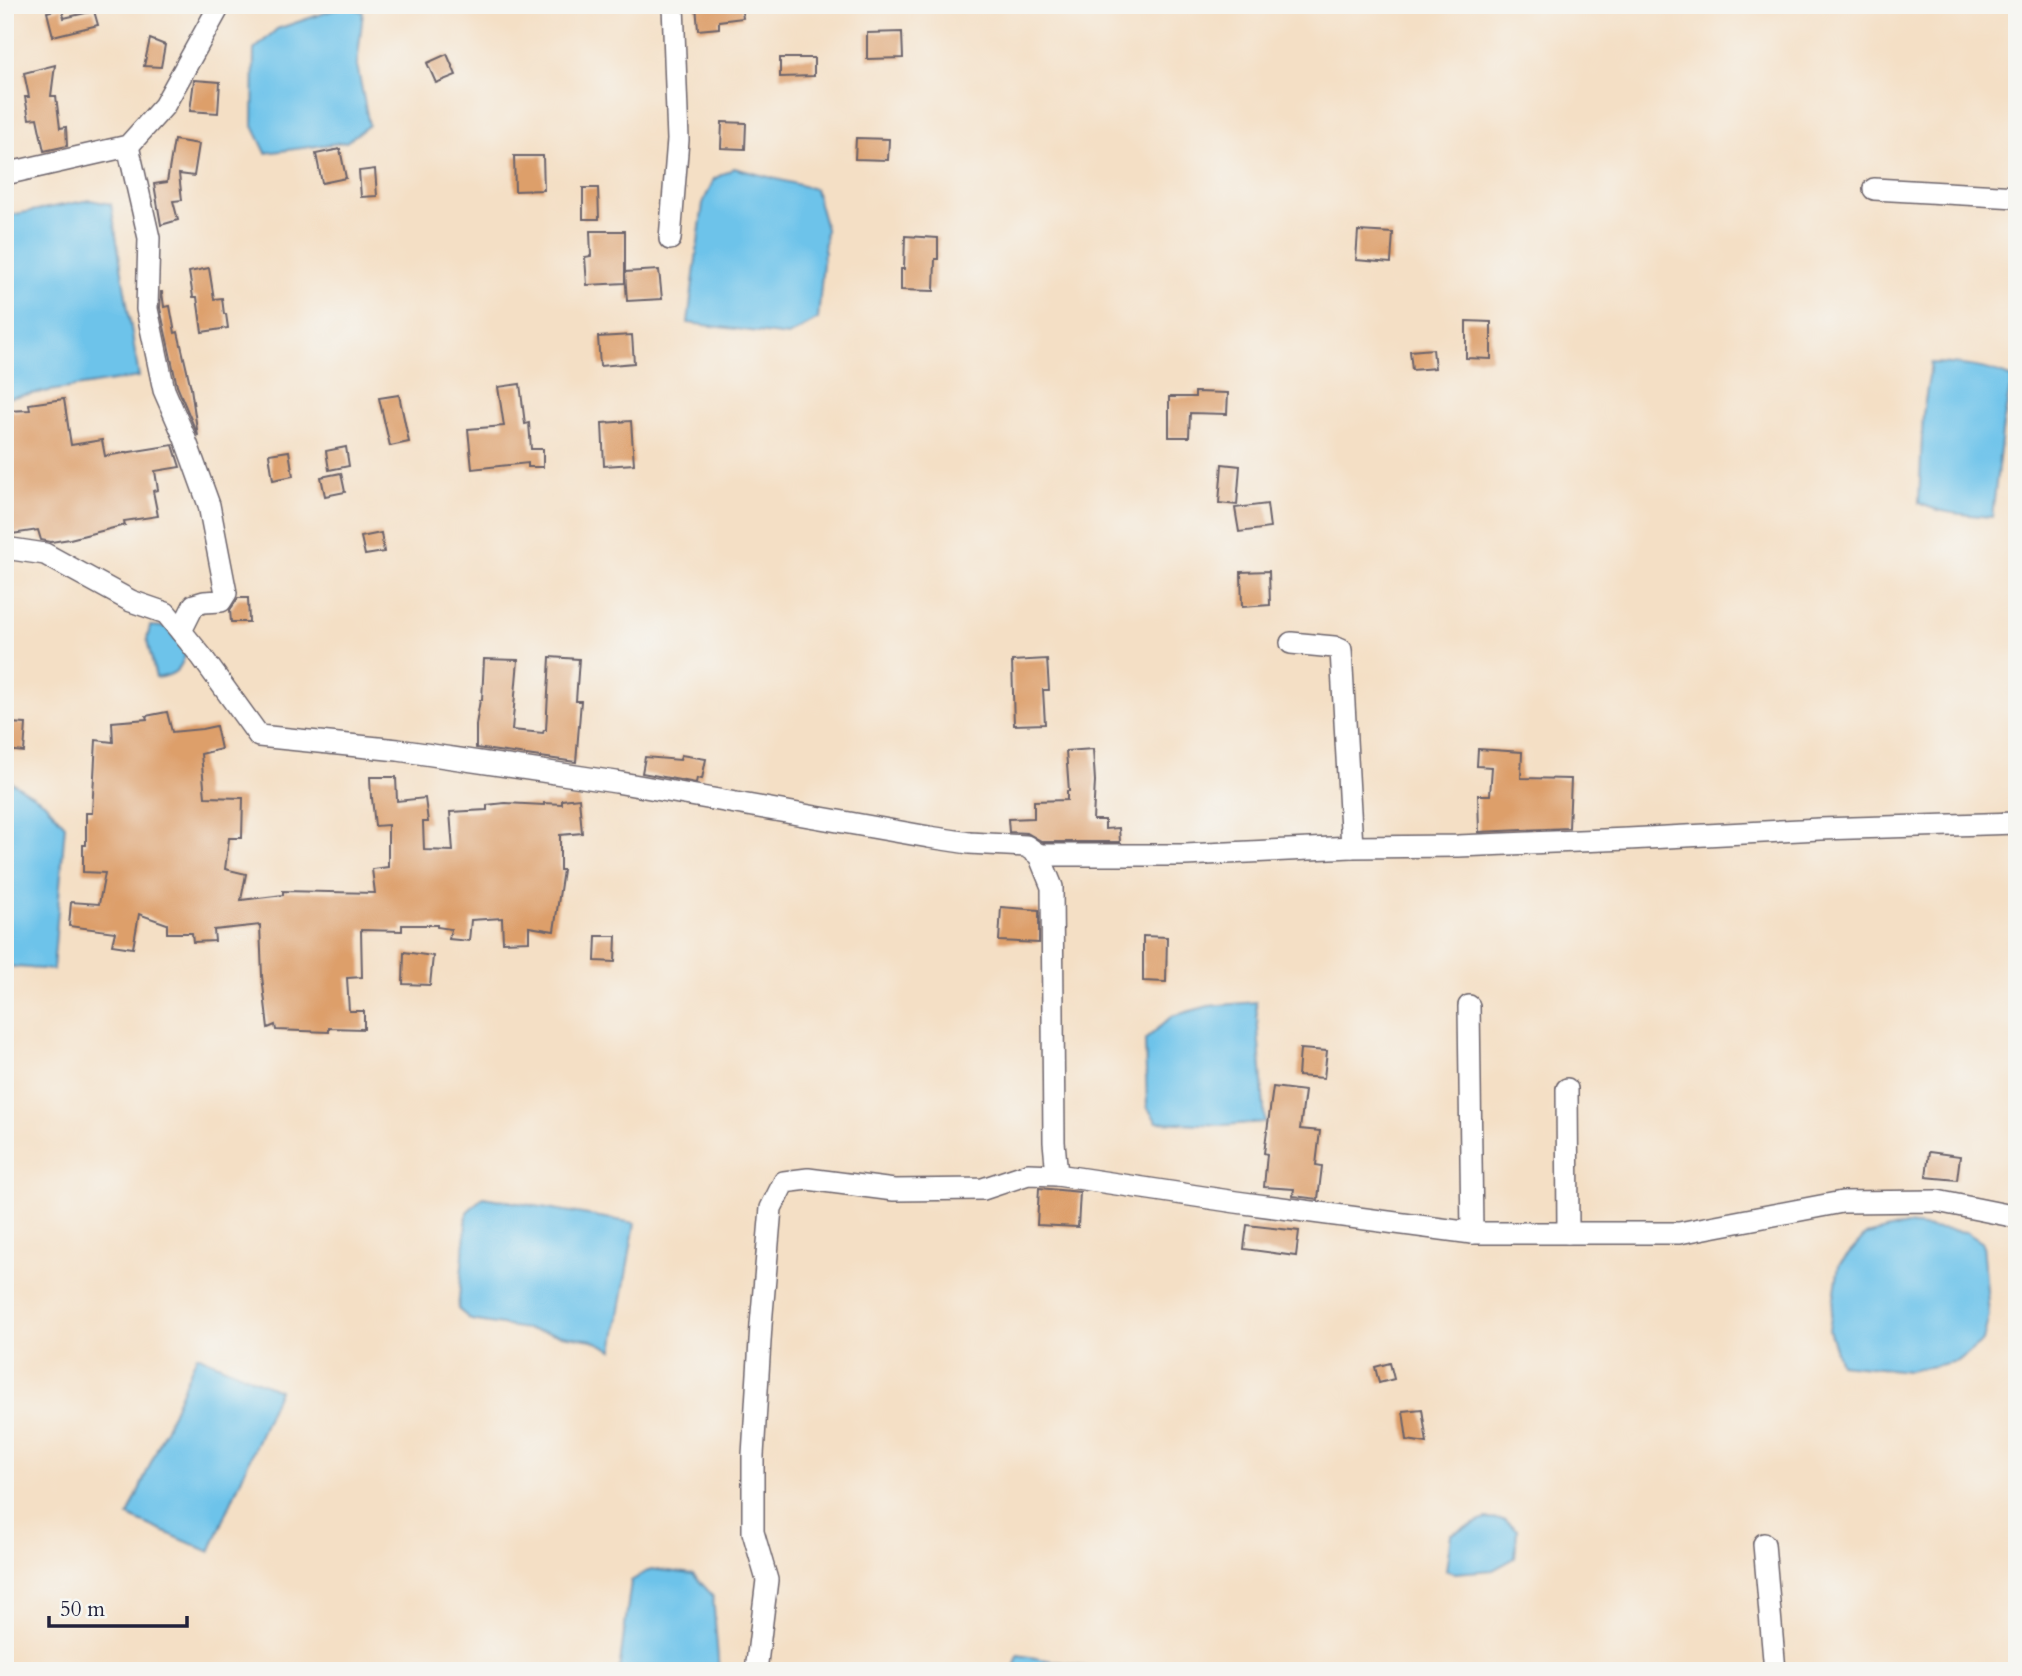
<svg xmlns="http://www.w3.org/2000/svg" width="2022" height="1676" font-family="Cardo,serif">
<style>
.water{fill:#6dc3ea;stroke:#487292;stroke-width:2}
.building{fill:#dd9f6b}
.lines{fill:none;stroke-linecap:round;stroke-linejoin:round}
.minor-casing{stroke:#6c646b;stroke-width:24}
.minor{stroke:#fff;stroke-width:21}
</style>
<rect width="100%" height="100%" fill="#f6f6f2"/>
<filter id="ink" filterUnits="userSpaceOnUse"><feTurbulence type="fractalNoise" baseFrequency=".0143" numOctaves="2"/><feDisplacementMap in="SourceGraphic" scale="14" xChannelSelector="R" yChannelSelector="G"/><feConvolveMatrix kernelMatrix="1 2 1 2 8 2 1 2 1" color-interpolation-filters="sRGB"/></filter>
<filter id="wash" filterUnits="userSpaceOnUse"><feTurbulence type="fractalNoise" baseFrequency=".00686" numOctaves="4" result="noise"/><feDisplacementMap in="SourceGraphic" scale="28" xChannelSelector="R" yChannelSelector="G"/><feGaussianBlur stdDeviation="1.57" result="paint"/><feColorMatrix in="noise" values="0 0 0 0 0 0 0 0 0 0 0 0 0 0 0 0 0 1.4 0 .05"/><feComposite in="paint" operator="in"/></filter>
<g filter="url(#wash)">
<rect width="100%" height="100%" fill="#f4dfc5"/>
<g class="water">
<polygon points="348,5 363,12 357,65 369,125 346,142 266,153 253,126 254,50 277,29"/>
<polygon points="734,168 815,189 826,229 818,319 788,336 688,323 703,203 714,179"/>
<polygon points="90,200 111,204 139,377 5,398 5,216"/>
<path d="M1931,363C1959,364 1986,366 2012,378L2003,425L1992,517C1967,515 1942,514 1919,503L1923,414Z"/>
<path d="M150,626L166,627L186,651C182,669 175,676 156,678L147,640Z"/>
<polygon points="5,778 44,802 65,825 53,970 5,966"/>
<polygon points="1256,1002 1265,1122 1224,1125 1157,1122 1147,1107 1145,1040 1172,1016 1209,1006"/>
<polygon points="483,1197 635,1223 613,1350 592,1340 471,1320 458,1309 467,1212"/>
<polygon points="1906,1225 1966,1232 1983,1243 1989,1315 1983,1341 1958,1361 1908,1371 1840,1364 1829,1330 1839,1265 1866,1235"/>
<polygon points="197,1355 279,1390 210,1552 128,1516"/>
<polygon points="1485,1519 1505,1520 1517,1530 1515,1558 1493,1570 1455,1573 1446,1570 1451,1534"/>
<polygon points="651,1569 693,1574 713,1596 719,1671 619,1671 631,1581"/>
<polygon points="1018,1655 1095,1668 1095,1671 1013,1671"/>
</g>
<g id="blocks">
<g class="building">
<polygon points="696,5 741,5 743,18 719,21 719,28 698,30"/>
<polygon points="62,8 64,18 94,11 98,25 53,36 47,12"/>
<polygon points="902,32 903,58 867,59 867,33"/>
<polygon points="150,39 165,45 161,67 144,66"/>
<polygon points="447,54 456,75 436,83 427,63"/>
<polygon points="780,58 814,58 814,76 780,77"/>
<polygon points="55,65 51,96 56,96 60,128 66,127 67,146 44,151 37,118 29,119 25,97 29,97 24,73"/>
<polygon points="194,80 220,82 218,113 190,111"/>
<polygon points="722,122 746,123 745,149 721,148"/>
<polygon points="856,138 889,139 888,160 855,159"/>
<polygon points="174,140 199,144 194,176 179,174 182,200 173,201 178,220 161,225 154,184 167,182"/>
<polygon points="340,149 346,178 322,183 316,154"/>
<polygon points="514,156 543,156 544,190 515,191"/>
<polygon points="375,169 377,196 361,197 359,171"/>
<polygon points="583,188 598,188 599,219 583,219"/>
<polygon points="590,231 625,231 625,283 587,285 585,257 591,256"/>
<polygon points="1358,231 1393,233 1391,263 1356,260"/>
<polygon points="905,236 938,238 938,259 935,259 934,291 901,290 901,269 904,269"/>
<polygon points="209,268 214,299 222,298 224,314 226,314 228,328 202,332 197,297 193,297 189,272"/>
<polygon points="659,270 662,299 627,301 625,272"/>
<polygon points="161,292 162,292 164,307 170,306 175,333 178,332 191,388 198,436 177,386 160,308"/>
<polygon points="1466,321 1491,322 1491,359 1466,358"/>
<polygon points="632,335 634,363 600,366 598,337"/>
<polygon points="1433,349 1435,368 1412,370 1410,351"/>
<polygon points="520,384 525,424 529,423 531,449 543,449 543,467 528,467 528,463 472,469 468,429 504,426 498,387"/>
<polygon points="1195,392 1228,393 1227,414 1190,413 1189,437 1169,437 1169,397 1195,397"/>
<polygon points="399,395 409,442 390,446 379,398"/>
<polygon points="64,399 71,445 102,440 105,456 173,445 180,467 155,471 158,490 153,491 158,516 124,521 125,525 70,539 51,542 41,540 38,530 5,535 5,411 30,410 29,404"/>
<polygon points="631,421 634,464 604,466 602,423"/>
<polygon points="346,447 349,466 329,470 326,451"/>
<polygon points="289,451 293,476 273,480 269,454"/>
<polygon points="1222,464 1240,466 1237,505 1219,503"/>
<polygon points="341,473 345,492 325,496 321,477"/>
<polygon points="1267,504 1270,528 1239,532 1235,508"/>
<polygon points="381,533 384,552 365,555 361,537"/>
<polygon points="1269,571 1270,605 1242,607 1241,572"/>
<polygon points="238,598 248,598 249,622 231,622 230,610"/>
<polygon points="550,657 579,659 576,701 581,701 576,762 476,748 476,725 480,700 482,700 484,659 518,660 512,730 543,733 544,730 546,730"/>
<polygon points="1047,659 1049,690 1043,690 1045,724 1014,725 1012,661"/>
<polygon points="167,712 172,732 202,729 216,726 221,749 201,754 205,797 243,798 242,838 229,838 225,869 246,874 241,900 283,895 283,891 375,893 372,869 388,867 388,825 375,826 372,798 371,798 370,777 396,777 397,801 425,798 428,822 423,822 424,850 453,851 450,812 487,810 487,805 505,803 544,805 544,803 562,804 562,800 579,798 582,833 560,835 560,870 563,870 554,931 529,927 529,941 503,942 502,918 471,920 469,941 449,939 451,929 437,927 437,925 402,925 402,931 361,930 362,977 347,978 349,1011 364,1011 364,1029 329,1028 329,1032 276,1030 275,1025 268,1028 262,976 260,925 214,930 215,941 193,942 192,933 167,933 167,924 139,914 133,948 112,945 115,932 69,926 71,902 99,904 105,873 83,872 83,845 86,845 86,813 92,813 96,740 113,742 112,722 147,719 146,716"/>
<polygon points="9,723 26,724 24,752 7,750"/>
<polygon points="1093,749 1095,781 1093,820 1105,820 1105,829 1119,828 1120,842 1043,842 1027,833 1009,832 1008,819 1034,818 1034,801 1067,800 1067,791 1069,791 1066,751"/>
<polygon points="1478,749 1522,752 1521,778 1571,779 1569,828 1479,832 1478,795 1490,795 1492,767 1477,766"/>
<polygon points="681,755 706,759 702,779 697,778 696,783 642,773 645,757 680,760"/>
<polygon points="1001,907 1039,910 1039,943 999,941"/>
<polygon points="596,936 616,936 615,962 595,961"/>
<polygon points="1143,936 1167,937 1166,982 1143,981"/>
<polygon points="404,952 433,956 430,985 403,984"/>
<polygon points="1300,1049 1327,1051 1324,1078 1298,1076"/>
<polygon points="1273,1087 1305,1091 1300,1129 1320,1131 1316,1165 1322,1166 1318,1199 1293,1196 1294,1189 1264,1187 1267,1154 1264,1153"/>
<polygon points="1929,1152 1960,1156 1957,1180 1926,1177"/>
<polygon points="1039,1188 1080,1192 1078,1227 1037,1225"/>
<polygon points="1247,1225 1299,1231 1296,1256 1244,1249"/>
<polygon points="1390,1363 1394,1379 1379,1383 1375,1367"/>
<polygon points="1422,1409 1427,1443 1407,1440 1403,1411"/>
</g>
</g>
</g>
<g filter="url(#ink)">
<use href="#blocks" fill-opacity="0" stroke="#6c646b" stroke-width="2"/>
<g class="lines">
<defs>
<g id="minor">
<polyline points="128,146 149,238 147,309 164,390 184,436 209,505 226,593 221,601 204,602 194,605 181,631"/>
<polyline points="5,174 128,146 164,106 220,5"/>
<polyline points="1874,189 2017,197"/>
<polyline points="670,239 678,140 673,5"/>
<polyline points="5,548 45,554 131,601 166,613 202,657 259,736 398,750 616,782 929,837 969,843 1026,846 1039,855 1052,887 1054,1142 1057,1175 1236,1202 1472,1233 1679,1233 1842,1202 1937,1201 2017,1217"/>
<polyline points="1291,643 1334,647 1341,650 1352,847"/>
<polyline points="1039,855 1185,855 1352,847 1458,846 1628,839 1820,829 2017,823"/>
<polyline points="1469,1006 1472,1233"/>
<polyline points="1567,1089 1568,1233"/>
<polyline points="1764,1544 1775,1671"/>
<polyline points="756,1671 767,1580 753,1532 753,1455 761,1325 771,1208 784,1182 808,1179 894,1190 983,1189 1028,1174 1057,1175"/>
</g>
</defs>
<use href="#minor" class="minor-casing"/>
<use href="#minor" class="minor"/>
</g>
</g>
<rect width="2022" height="1676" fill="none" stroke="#f6f6f2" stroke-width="28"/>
<path d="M49 1616v10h138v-10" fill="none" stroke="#22223b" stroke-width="3.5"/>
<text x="60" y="1616" font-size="21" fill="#22223b" stroke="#f6f6f2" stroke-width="5" paint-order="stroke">50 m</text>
</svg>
